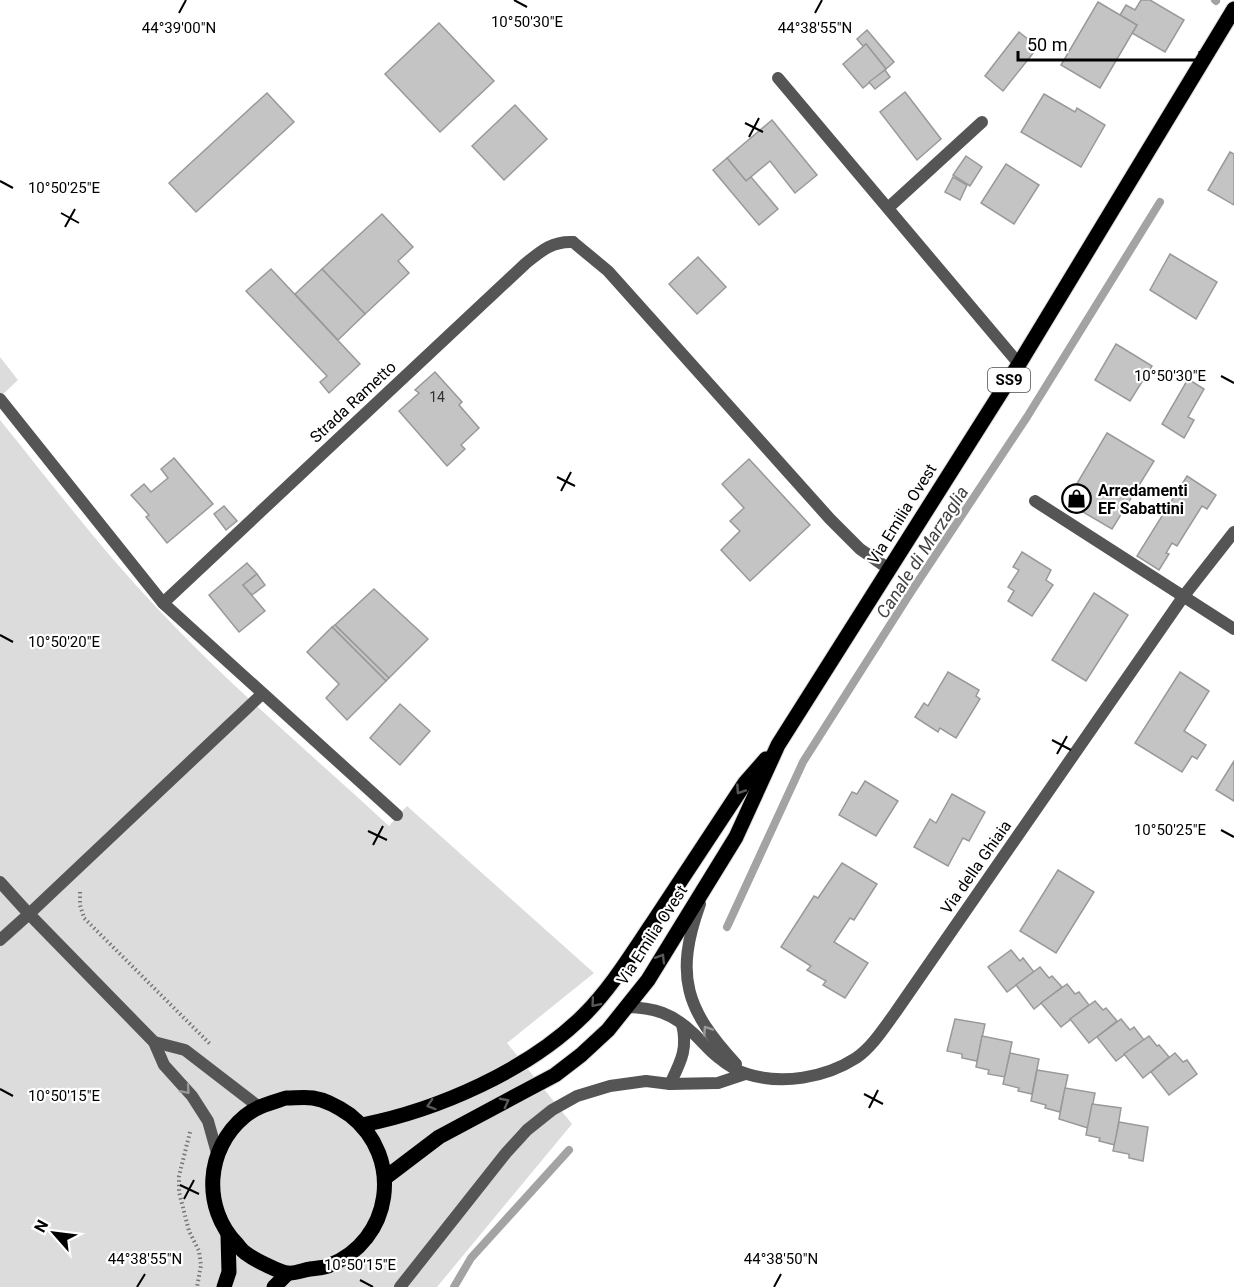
<svg xmlns="http://www.w3.org/2000/svg" width="1234" height="1287" font-family="Roboto,sans-serif">
<style>
.green{fill:#dcdcdc}
.lines{fill:none;stroke-linecap:round;stroke-linejoin:round}
.stream{stroke:#a3a3a3;stroke-width:8}
.building{fill:#c4c4c4;stroke:#999;stroke-width:1.5}
.primary-casing{stroke:#dbdbdb;stroke-width:17}
.path{stroke:#777;stroke-width:4;stroke-dasharray:1.5 3;stroke-linecap:butt}
.lane{stroke:#555;stroke-width:12}
.street{stroke:#555;stroke-width:12}
.primary{stroke:#000;stroke-width:15}
.oneway{stroke:#595959}
.oneway2{stroke:#999}
.ticks{fill:none;stroke:#000;stroke-width:2}
.labels{text-anchor:middle;dominant-baseline:central;stroke-width:4.5;stroke-linejoin:round;paint-order:stroke}
.number-label{font-size:14px;fill:#313131}
.shield{fill:#fff;stroke:#4c4c4c;stroke-width:1.5}
.shield-label{font-size:15px;font-weight:bold;fill:#000}
.street-label{font-size:16px;fill:#000;stroke:#fff}
.poi-label{font-size:16px;font-weight:bold;fill:#000;stroke:#fff;text-anchor:start}
.water-label{font-size:18px;font-style:italic;fill:#444;stroke:#fff}
.ticks-label{font-size:15px;text-anchor:middle;fill:#000;stroke:#fff;stroke-width:4.5;stroke-linejoin:round;paint-order:stroke}
</style>
<rect width="100%" height="100%" fill="#fff"/>
<g class="green">
<polygon points="0,357 18,380 0,397"/>
<path d="M0,420C51,483 101,549 157,608C230,686 311,754 389,826L407,806L594,973L507,1043L572,1124L437,1287H0Z"/>
</g>
<g class="lines">
<g class="stream">
<polyline points="1215,0 1216,1"/>
<polyline points="727,927 803,762 911,592 1027,417 1160,202"/>
<polyline points="454,1287 471,1258 569,1150"/>
</g>
</g>
<g class="building">
<polygon points="1141,0 1150,0 1184,20 1165,52 1132,33 1137,25 1120,15 1126,5 1135,10"/>
<polygon points="1098,2 1137,25 1100,88 1061,65"/>
<polygon points="439,23 494,81 440,132 385,74"/>
<polygon points="867,30 894,62 886,69 866,44 863,46 857,39"/>
<polygon points="1019,32 1038,47 1003,91 985,76"/>
<polygon points="866,44 886,69 863,88 843,64"/>
<polygon points="885,70 890,77 875,89 869,82"/>
<polygon points="905,92 941,139 917,160 880,112"/>
<polygon points="267,93 294,122 196,212 169,183"/>
<polygon points="1044,94 1075,112 1077,108 1105,125 1081,167 1021,132"/>
<polygon points="515,105 547,139 504,180 472,146"/>
<polygon points="772,120 817,175 795,193 770,161 746,181 727,158"/>
<polygon points="1230,152 1234,154 1234,205 1208,190"/>
<polygon points="966,156 982,167 970,186 953,175"/>
<polygon points="727,158 746,181 751,177 778,209 759,225 713,170"/>
<polygon points="1006,164 1039,185 1014,224 981,203"/>
<polygon points="953,177 967,185 960,200 945,192"/>
<polygon points="382,214 413,247 398,261 409,273 365,314 322,269"/>
<polygon points="1170,254 1217,282 1196,319 1150,290"/>
<polygon points="698,257 726,287 697,314 669,284"/>
<polygon points="271,269 360,364 329,393 320,382 327,376 246,291"/>
<polygon points="322,269 365,314 338,340 295,294"/>
<polygon points="1116,344 1152,366 1130,401 1095,380"/>
<polygon points="435,372 462,402 459,405 479,428 461,445 465,449 447,466 399,411 419,393 415,390"/>
<polygon points="1188,379 1204,389 1188,417 1194,420 1184,438 1162,424"/>
<polygon points="1107,433 1154,461 1112,529 1066,502"/>
<polygon points="174,458 213,504 167,543 146,517 149,515 131,495 144,484 151,492 168,478 161,469"/>
<polygon points="749,459 810,525 750,581 721,550 740,531 730,521 744,508 722,484"/>
<polygon points="1187,476 1216,495 1207,509 1202,506 1177,546 1172,543 1166,553 1169,554 1159,570 1137,556"/>
<polygon points="224,506 237,521 226,530 214,514"/>
<polygon points="1022,552 1051,570 1046,580 1053,585 1032,616 1008,601 1014,591 1008,587 1019,570 1013,567"/>
<polygon points="247,563 257,574 243,585 265,611 239,632 209,595"/>
<polygon points="257,574 265,585 252,595 243,585"/>
<polygon points="374,589 428,639 389,678 335,625"/>
<polygon points="1094,593 1128,615 1086,681 1052,660"/>
<polygon points="335,625 389,678 386,681 332,627"/>
<polygon points="332,627 386,681 347,720 326,698 339,684 307,652"/>
<polygon points="948,672 979,690 976,696 980,699 956,738 940,728 938,732 915,717 924,703 928,706"/>
<polygon points="1180,672 1209,691 1184,731 1206,745 1197,759 1192,756 1182,772 1135,743"/>
<polygon points="400,704 430,731 400,765 370,738"/>
<polygon points="1234,761 1234,801 1216,790"/>
<polygon points="865,781 898,801 876,836 839,815 852,792 857,794"/>
<polygon points="952,794 985,812 969,841 963,838 948,866 914,847 930,819 936,823"/>
<polygon points="842,863 877,884 854,920 850,918 834,942 868,963 845,998 823,985 826,981 807,970 811,966 781,947 814,896 818,898"/>
<polygon points="1058,870 1094,892 1056,953 1020,931"/>
<polygon points="1011,950 1020,961 1023,958 1034,972 1007,992 988,967"/>
<polygon points="1040,967 1049,978 1052,976 1062,987 1034,1009 1016,985"/>
<polygon points="1067,984 1075,994 1079,992 1089,1005 1061,1027 1041,1003"/>
<polygon points="1095,1001 1103,1010 1106,1008 1117,1021 1089,1043 1070,1019"/>
<polygon points="955,1019 985,1024 977,1061 962,1058 962,1054 947,1051"/>
<polygon points="1121,1019 1130,1030 1134,1027 1144,1040 1116,1061 1097,1037"/>
<polygon points="982,1036 1012,1042 1005,1077 988,1074 989,1070 976,1067"/>
<polygon points="1149,1036 1157,1046 1159,1045 1169,1057 1143,1078 1124,1054"/>
<polygon points="1010,1053 1039,1059 1032,1094 1018,1091 1019,1088 1003,1084"/>
<polygon points="1175,1053 1183,1062 1187,1060 1197,1074 1169,1095 1151,1072"/>
<polygon points="1037,1070 1068,1075 1060,1112 1045,1108 1046,1105 1031,1101"/>
<polygon points="1065,1088 1095,1093 1088,1128 1059,1119"/>
<polygon points="1092,1104 1121,1108 1115,1145 1099,1141 1100,1138 1086,1135"/>
<polygon points="1119,1122 1148,1127 1143,1161 1129,1158 1129,1154 1113,1151"/>
</g>
<g class="lines">
<defs>
<g id="primary">
<path d="M286,1098C295,1098 305,1097 313,1098C326,1100 340,1108 350,1115C404,1157 393,1241 328,1266C323,1268 316,1268 310,1269C303,1270 295,1274 288,1273C281,1273 253,1259 247,1254C243,1252 240,1248 237,1244C202,1208 205,1149 245,1116C257,1106 271,1103 286,1098Z"/>
<path d="M362,1125C438,1110 529,1070 584,1015C611,988 631,955 652,924C683,877 714,830 745,783L766,759"/>
<polyline points="385,1178 439,1137 555,1075 581,1055 608,1030 648,980 736,837 778,745 1019,364 1234,9"/>
<polyline points="224,1287 229,1272 228,1235"/>
<polyline points="274,1287 287,1274"/>
</g>
</defs>
<use href="#primary" class="primary-casing"/>
<g class="path">
<polyline points="80,892 80,905 84,918 210,1044"/>
<polyline points="190,1132 179,1176 179,1192 189,1231 199,1251 201,1265 197,1287"/>
</g>
<g class="lane">
<polyline points="778,78 1019,364"/>
<polyline points="888,208 982,122"/>
<polyline points="573,242 608,271 830,519 860,549 889,569"/>
<polyline points="0,882 29,914 0,940"/>
</g>
<g class="street">
<polyline points="0,399 163,603 397,815"/>
<polyline points="1035,501 1234,629"/>
<path d="M163,603L525,264C541,251 552,241 573,242"/>
<path d="M700,904C674,976 686,1010 736,1064"/>
<path d="M627,1007C655,1008 672,1013 693,1033C702,1041 709,1051 719,1058C726,1064 738,1071 747,1074C782,1085 825,1078 856,1058C872,1047 884,1028 895,1013L1183,597L1234,532"/>
<polyline points="154,1042 185,1050 259,1107"/>
<path d="M670,1084C681,1061 688,1049 682,1024"/>
<polyline points="217,1153 208,1121 192,1096 164,1065 154,1042 29,914 262,694"/>
<polyline points="400,1287 506,1153 527,1130 552,1110 577,1096 610,1086 646,1081 670,1084 718,1083 745,1074"/>
</g>
<use href="#primary" class="primary"/>
</g>
<defs><path id="oneway-chevron" d="M-2-3.5L2.5 0L-2 3.5" fill="none" stroke-width="1.6" stroke-linecap="round" stroke-linejoin="round" transform="scale(1.5)"/></defs>
<g class="oneway">
<use href="#oneway-chevron" transform="translate(740 790) rotate(124)"/>
<use href="#oneway-chevron" transform="translate(661 958) rotate(-59)"/>
<use href="#oneway-chevron" transform="translate(595 1003) rotate(130)"/>
<use href="#oneway-chevron" transform="translate(505 1102) rotate(-28)"/>
<use href="#oneway-chevron" transform="translate(431 1105) rotate(162)"/>
</g>
<g class="oneway2">
<use href="#oneway-chevron" transform="translate(707 1030) rotate(-124)"/>
<use href="#oneway-chevron" transform="translate(186 1090) rotate(49)"/>
</g>
<path class="ticks" d="M514,0L527,7M179,13L186,0M815,13L822,0M745,123L763,132M749,137L759,118M0,181L13,188M61,213L79,223M65,227L75,209M1221,376L1234,383M557,477L575,486M561,491L571,472M0,635L13,642M1052,740L1071,750M1057,754L1067,736M1221,830L1234,837M368,831L387,840M373,845L383,826M0,1089L13,1096M864,1094L883,1104M869,1108L878,1090M180,1185L199,1194M184,1199L194,1180M360,1280L373,1287M137,1287L145,1274M774,1287L781,1274"/>
<defs>
<symbol id="shop-ring" viewBox="-11 -11 22 22"><circle r="9.5" fill="#fff" stroke="#000" stroke-width="1.5"/><path d="M-5-2.5h2.3a2.7 3.5 0 0 1 5.4 0H5L5.5 6h-11ZM-1.5-2.5h3a1.5 2.3 0 0 0-3 0Z" fill="#000"/></symbol>
</defs>
<g fill-rule="evenodd">
<use href="#shop-ring" x="1060" y="482" width="33" height="33"/>
</g>
<g class="labels">
<g class="number-label">
<text x="437" y="397">14</text>
</g>
<rect class="shield" x="988" y="368" width="42" height="24" rx="4.5"/>
<g class="shield-label">
<text x="1009" y="380">SS9</text>
</g>
<g class="street-label">
<text transform="translate(353 402) rotate(-43)">Strada Rametto</text>
<text transform="translate(902 514) rotate(-58)">Via Emilia Ovest</text>
<text transform="translate(976 867) rotate(-55)">Via della Ghiaia</text>
<text transform="translate(652 935) rotate(-57)">Via Emilia Ovest</text>
</g>
<g class="poi-label">
<text x="1098" y="490">Arredamenti<tspan x="1098" dy="18">EF Sabattini</tspan></text>
</g>
<g class="water-label">
<text transform="translate(922 552) rotate(-57)">Canale di Marzaglia</text>
</g>
</g>
<g class="ticks-label">
<text x="527" y="27">10°50'30"E</text>
<text x="179" y="33">44°39'00"N</text>
<text x="815" y="33">44°38'55"N</text>
<text x="64" y="193">10°50'25"E</text>
<text x="1170" y="381">10°50'30"E</text>
<text x="64" y="647">10°50'20"E</text>
<text x="1170" y="835">10°50'25"E</text>
<text x="64" y="1101">10°50'15"E</text>
<text x="145" y="1264">44°38'55"N</text>
<text x="781" y="1264">44°38'50"N</text>
<text x="360" y="1270">10°50'15"E</text>
</g>
<g transform="translate(54 1233) rotate(298)" stroke="#ffffff" stroke-width="4.5" paint-order="stroke">
<path d="M0-4.5L10 22L0 15L-10 22Z" fill="#000000"/>
<text y="-9" font-size="16" font-weight="bold" text-anchor="middle" fill="#000000">N</text>
</g>
<path d="M1018 51v9h182v-9" fill="none" stroke="#000000" stroke-width="3"/>
<text x="1027" y="51" font-size="18" fill="#000000" stroke="#ffffff" stroke-width="4.5" paint-order="stroke">50 m</text>
</svg>
